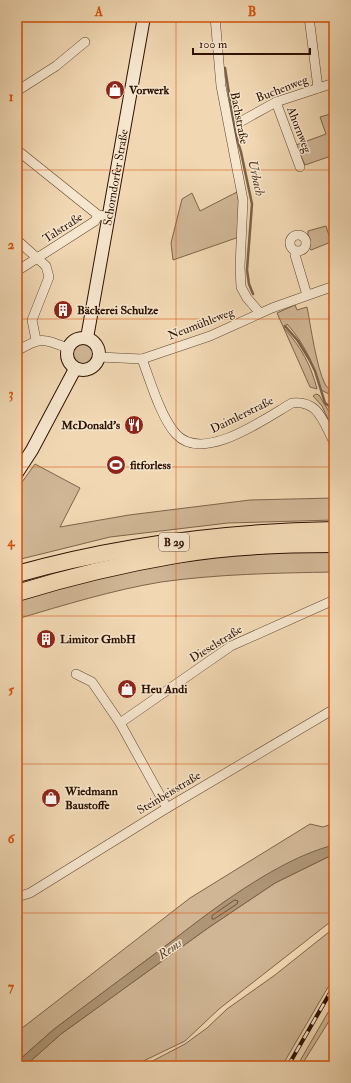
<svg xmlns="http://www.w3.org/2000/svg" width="351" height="1083" font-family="'IM FELL Double Pica',serif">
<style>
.green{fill:#d0b695;stroke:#7e644a}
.water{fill:#ae9576;stroke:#7a6147}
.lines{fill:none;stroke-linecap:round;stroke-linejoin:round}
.shore{stroke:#6e543b;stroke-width:1}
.stream{stroke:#7a6147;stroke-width:2.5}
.street-casing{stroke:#5e442d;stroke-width:10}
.secondary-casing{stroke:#2d1200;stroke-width:14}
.highway-casing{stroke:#2d1200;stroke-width:18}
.street{stroke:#f6e6ce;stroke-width:9}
.secondary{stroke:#f6e6ce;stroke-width:12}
.highway{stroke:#f1d8b3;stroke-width:16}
.rail-casing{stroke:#2d1200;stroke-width:4}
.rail{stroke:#f6e6ce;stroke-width:2.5;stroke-dasharray:8;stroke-linecap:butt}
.grid{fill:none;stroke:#d5520b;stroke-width:1;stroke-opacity:0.55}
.labels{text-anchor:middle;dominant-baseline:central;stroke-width:3;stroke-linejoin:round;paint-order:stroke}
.shield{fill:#f6e6ce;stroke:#69523e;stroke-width:1}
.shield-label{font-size:11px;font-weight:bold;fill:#2d1200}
.street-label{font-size:12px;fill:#2d1200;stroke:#f6e6ce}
.poi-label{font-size:12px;font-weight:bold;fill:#2d1200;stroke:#f6e6ce;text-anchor:start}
.water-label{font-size:13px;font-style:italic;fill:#61462f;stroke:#f6e6ce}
.neatline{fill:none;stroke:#d5520b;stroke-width:1.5}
.grid-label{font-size:13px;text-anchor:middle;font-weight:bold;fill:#d5520b}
</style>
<rect width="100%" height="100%" fill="#f1d8b3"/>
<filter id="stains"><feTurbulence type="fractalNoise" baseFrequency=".005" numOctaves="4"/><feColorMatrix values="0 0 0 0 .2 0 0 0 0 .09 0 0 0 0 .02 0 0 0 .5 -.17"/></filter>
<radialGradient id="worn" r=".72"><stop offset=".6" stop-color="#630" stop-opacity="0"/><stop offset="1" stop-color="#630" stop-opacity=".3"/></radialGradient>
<g class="green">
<polygon points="334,113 334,155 305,165 296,145 326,134 320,117"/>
<polygon points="237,192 240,210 239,237 173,260 171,243 182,199 192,193 200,211"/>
<polygon points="326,226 331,242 311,250 309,248 310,239 308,235 308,231"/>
<path d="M295,305L297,310L307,307C311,327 316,366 325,384C328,389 334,392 334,399L331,395L321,390C315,366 304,343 287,324L284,328C301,347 311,365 317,389L310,387L277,313Z"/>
<circle cx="81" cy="353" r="12"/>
<polygon points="316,394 319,395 334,420 334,432 322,406 313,396"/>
<polygon points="35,464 80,488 60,527 129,515 250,500 334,498 334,520 228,523 110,537 17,560 17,489"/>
<path d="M334,551V572C277,573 218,574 161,582C113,590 64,605 17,619V600C86,579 157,564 228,556C263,551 299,552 334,551Z"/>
<polygon points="334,823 334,845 299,858 271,873 224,902 53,1030 17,1062 17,1032 190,898 310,824 323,827"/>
<polygon points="334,854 334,919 219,1009 185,1041 133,1066 25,1066 61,1034 208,928 275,883"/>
<polygon points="334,928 334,977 282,1066 143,1066 185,1044 207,1028 227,1009 275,975"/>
<polygon points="334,1002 334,1013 301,1066 297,1066"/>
</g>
<path class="water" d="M334,845V854L275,883L208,928L61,1034L25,1066H17V1062L53,1030C90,1002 126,975 163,948C209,912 277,859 334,845Z"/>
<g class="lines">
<polygon class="shore" points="235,900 238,901 237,904 214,919 212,919 212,916"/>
<g class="stream">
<polyline points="225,68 235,132 241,152 252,204 247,270 249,284 253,294"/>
<polyline points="285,326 298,341 309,359 315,371 325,403 329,406 334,417"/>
</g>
<defs>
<g id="street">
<polyline points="215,17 221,86 243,200 240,267 241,287 247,298 260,313"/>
<polyline points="309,17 318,88"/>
<polyline points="17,91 56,66 85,42"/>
<polyline points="276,102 300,167"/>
<polyline points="240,122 276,102 334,83"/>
<polyline points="17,150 98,215 110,217"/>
<circle cx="298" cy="243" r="8"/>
<polyline points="17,240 46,266 49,277 32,320 36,340"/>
<polyline points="295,251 295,255 307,295"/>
<polyline points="17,271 95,221 98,215"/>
<path d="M17,351C40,337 43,338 67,348"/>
<polyline points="99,357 142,359 210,336 272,308 334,286"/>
<path d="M142,359C150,380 161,418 176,434C203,464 266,418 292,403C319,400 323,422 334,442"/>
<polyline points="76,674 92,682 120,723 167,808"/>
<polyline points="120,723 231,646 334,600"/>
<polyline points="17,897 30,893 167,808 334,709"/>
</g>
<g id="secondary">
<circle cx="83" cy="354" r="16"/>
<path id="s1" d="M87,338L144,17"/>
<polyline points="17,473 32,450 75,369"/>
</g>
<g id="highway">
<path d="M17,574C120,545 227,532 334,530"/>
<path d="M17,593C69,577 123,564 176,555C228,546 282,544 334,544"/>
</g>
</defs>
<use href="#street" class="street-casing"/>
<use href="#secondary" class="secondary-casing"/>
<use href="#highway" class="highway-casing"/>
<use href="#street" class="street"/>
<use href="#secondary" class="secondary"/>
<use href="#highway" class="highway"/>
<defs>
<polyline id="rail" points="288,1066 334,986"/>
</defs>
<use href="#rail" class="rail-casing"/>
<use href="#rail" class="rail"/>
</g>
<path class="grid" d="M176,17V1066M17,170H334M17,319H334M17,467H334M17,616H334M17,764H334M17,913H334"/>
<defs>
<symbol id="shop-disc" viewBox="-11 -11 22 22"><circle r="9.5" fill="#8f2418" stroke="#f6e6ce"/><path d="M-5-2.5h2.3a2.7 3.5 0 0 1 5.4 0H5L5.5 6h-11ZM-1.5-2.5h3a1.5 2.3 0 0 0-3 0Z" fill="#fff"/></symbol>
<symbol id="building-disc" viewBox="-11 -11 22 22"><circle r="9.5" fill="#8f2418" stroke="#f6e6ce"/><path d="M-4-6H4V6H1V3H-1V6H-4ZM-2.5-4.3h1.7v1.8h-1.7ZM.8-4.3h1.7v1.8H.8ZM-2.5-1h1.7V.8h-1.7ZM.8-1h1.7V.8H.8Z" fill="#fff"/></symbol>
<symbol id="restaurant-disc" viewBox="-11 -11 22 22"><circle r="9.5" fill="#8f2418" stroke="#f6e6ce"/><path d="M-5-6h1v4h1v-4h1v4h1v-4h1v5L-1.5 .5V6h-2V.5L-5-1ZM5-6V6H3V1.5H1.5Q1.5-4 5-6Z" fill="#fff"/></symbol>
<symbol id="stadium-disc" viewBox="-11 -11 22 22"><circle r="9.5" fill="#8f2418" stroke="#f6e6ce"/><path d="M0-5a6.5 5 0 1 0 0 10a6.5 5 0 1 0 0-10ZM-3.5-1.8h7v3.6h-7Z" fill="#fff"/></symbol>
</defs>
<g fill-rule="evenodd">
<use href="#shop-disc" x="104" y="79" width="22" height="22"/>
<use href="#building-disc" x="52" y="299" width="22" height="22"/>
<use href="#restaurant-disc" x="123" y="414" width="22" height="22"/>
<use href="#stadium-disc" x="105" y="454" width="22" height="22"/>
<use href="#building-disc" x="35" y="628" width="22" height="22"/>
<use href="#shop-disc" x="116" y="678" width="22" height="22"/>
<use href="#shop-disc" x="40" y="787" width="22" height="22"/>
</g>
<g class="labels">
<rect class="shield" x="159" y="533" width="30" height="18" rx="3"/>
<g class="shield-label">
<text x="174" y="542">B 29</text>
</g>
<g class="street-label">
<text transform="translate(282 89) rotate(-21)">Buchenweg</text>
<text transform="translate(239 118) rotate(79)">Bachstraße</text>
<text transform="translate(299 130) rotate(69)">Ahornweg</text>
<text stroke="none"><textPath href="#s1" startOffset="163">Schorndorfer Straße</textPath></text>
<text transform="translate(63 228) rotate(-33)">Talstraße</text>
<text transform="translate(201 324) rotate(-21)">Neumühleweg</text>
<text transform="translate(242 415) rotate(-26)">Daimlerstraße</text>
<text transform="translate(216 644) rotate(-32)">Dieselstraße</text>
<text transform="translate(169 793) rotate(-31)">Steinbeisstraße</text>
</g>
<g class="poi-label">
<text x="129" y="90">Vorwerk</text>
<text x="77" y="310">Bäckerei Schulze</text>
<text x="120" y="425" text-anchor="end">McDonald's</text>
<text x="130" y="465">fitforless</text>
<text x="60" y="639">Limitor GmbH</text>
<text x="141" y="689">Heu Andi</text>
<text x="65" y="791">Wiedmann<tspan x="65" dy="14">Baustoffe</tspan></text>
</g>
<g class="water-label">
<text transform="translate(256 178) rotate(77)">Urbach</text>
<text transform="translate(170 949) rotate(-35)">Rems</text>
</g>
</g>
<rect width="351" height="1083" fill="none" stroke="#f1d8b3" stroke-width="44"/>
<path d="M193 48v6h117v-6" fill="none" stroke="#2d1200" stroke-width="2"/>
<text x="199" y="48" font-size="12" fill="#2d1200" stroke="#f6e6ce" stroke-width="3" paint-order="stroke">100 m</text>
<rect x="22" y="22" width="307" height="1039" class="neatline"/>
<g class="grid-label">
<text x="99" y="16">A</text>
<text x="252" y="16">B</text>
<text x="11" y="101">1</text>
<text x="11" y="249">2</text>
<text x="11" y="398">3</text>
<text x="11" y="546">4</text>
<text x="11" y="694">5</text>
<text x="11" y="843">6</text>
<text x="11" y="991">7</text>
</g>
<rect width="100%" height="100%" filter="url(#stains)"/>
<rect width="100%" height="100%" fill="url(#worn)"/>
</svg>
